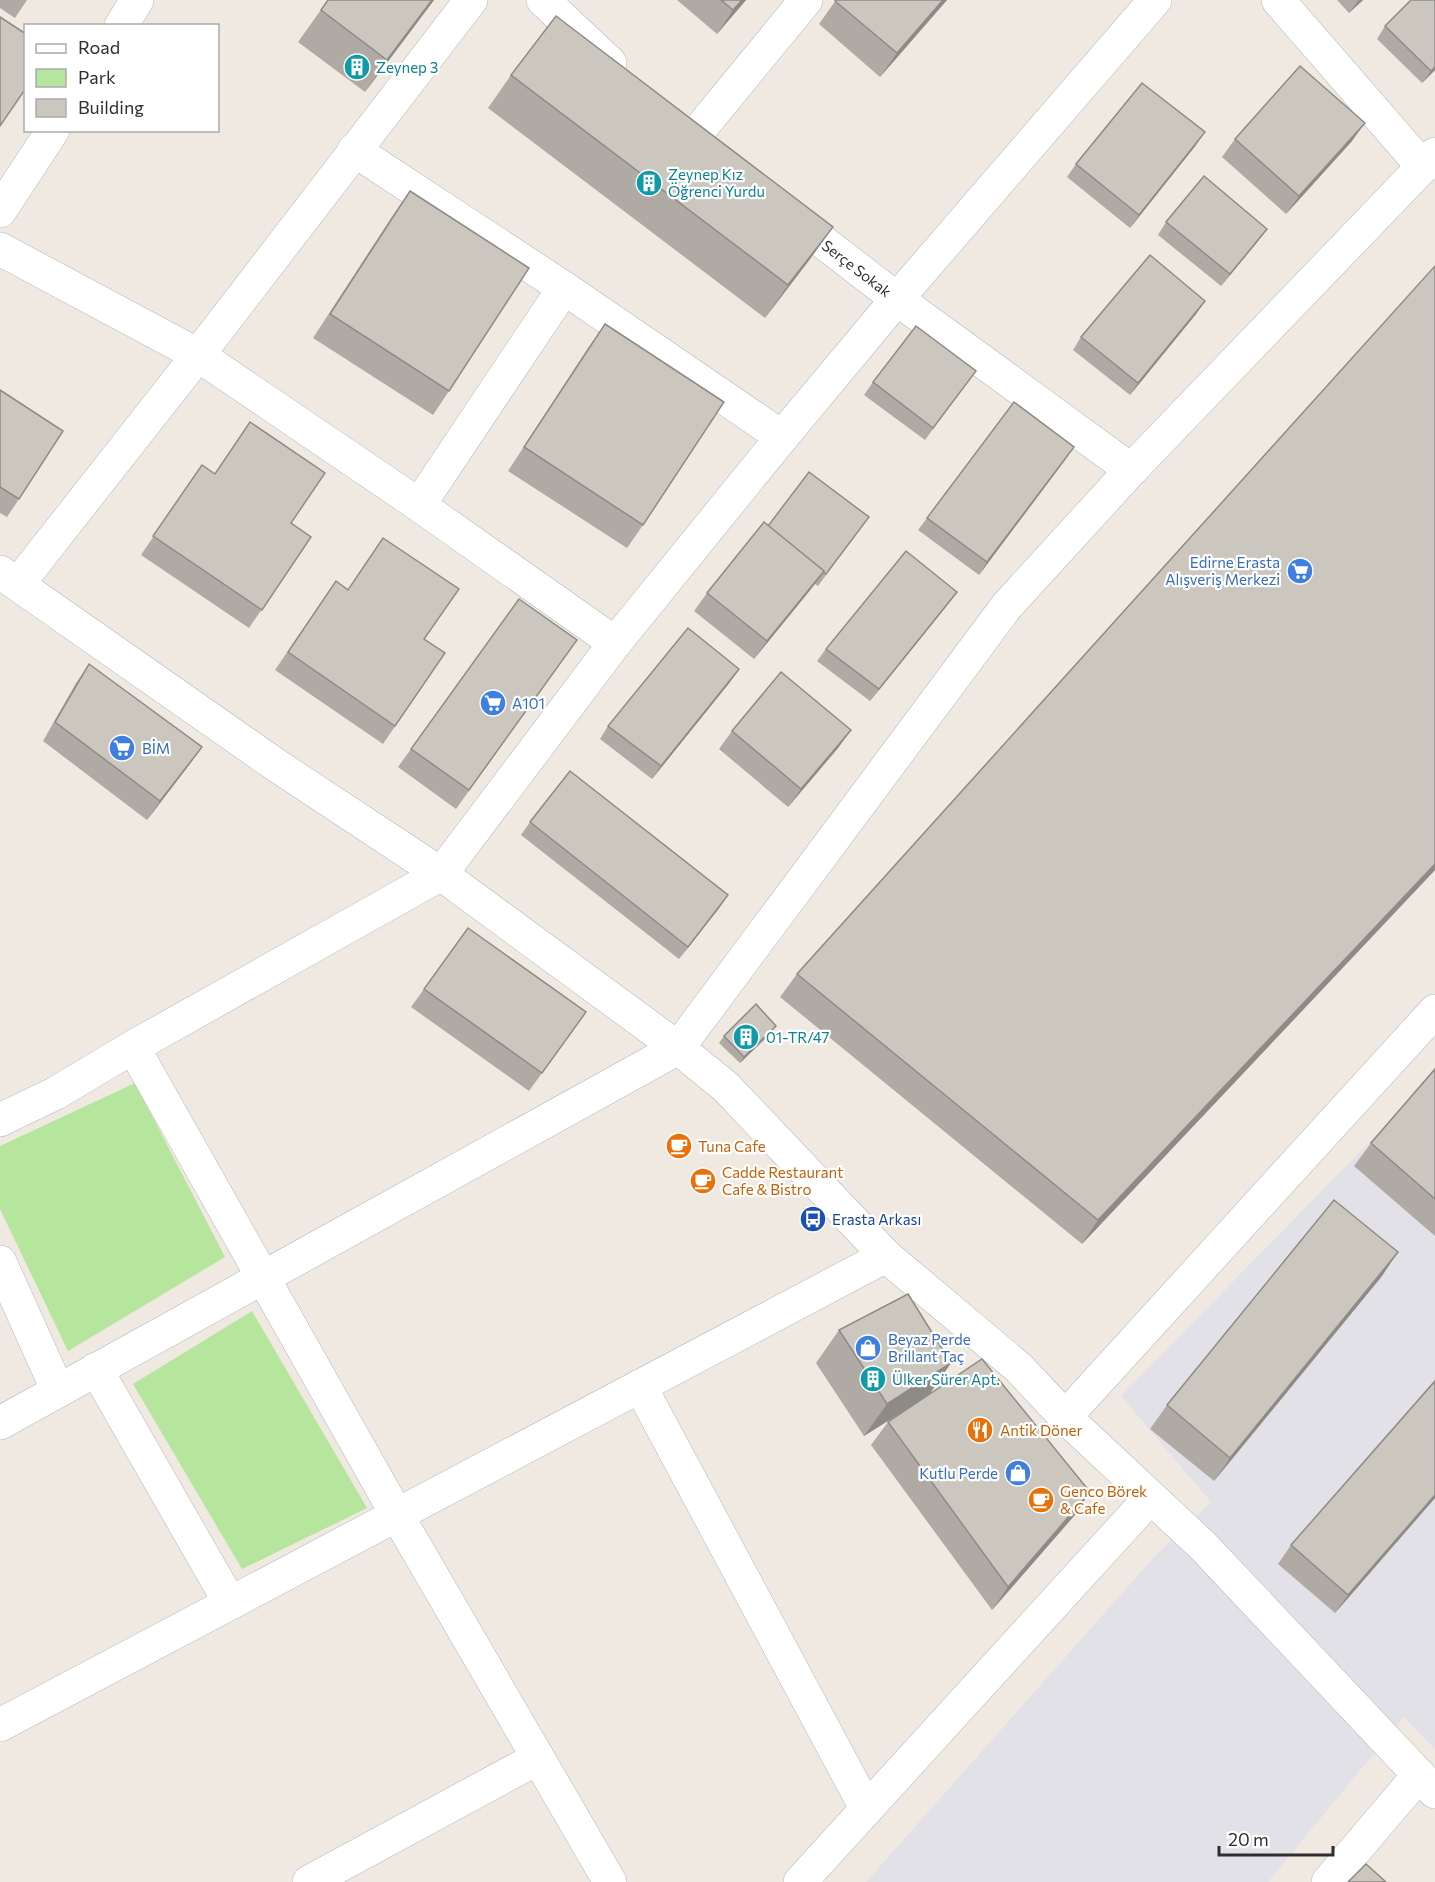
<svg xmlns="http://www.w3.org/2000/svg" width="1435" height="1882" font-family="Commissioner,sans-serif">
<style>
.industrial{fill:#e3e1e8}
.green{fill:#b6e59e}
.lines{fill:none;stroke-linecap:round;stroke-linejoin:round}
.minor-casing{stroke:#b4b7c1;stroke-width:34}
.tertiary-casing{stroke:#b4b7c1;stroke-width:34}
.minor{stroke:#fff;stroke-width:33}
.tertiary{stroke:#fff;stroke-width:33}
.wall{fill:#afaba4}
.shaded-wall{fill:#8e8b86}
.building{fill:#cbc7bf;stroke:#8e8b86;stroke-width:1.5}
.labels{text-anchor:middle;dominant-baseline:central;stroke-width:4.5;stroke-linejoin:round;paint-order:stroke}
.culture-label{font-size:15px;fill:#0d838f;stroke:#fff;text-anchor:start}
.street-label{font-size:15px;fill:#2e2e2e;stroke:#fff}
.shop-label{font-size:15px;fill:#366cbe;stroke:#fff;text-anchor:start}
.food-label{font-size:15px;fill:#c56008;stroke:#fff;text-anchor:start}
.transit-label{font-size:15px;fill:#164399;stroke:#fff;text-anchor:start}
</style>
<rect width="100%" height="100%" fill="#efe9e1"/>
<polygon class="industrial" points="1435,1075 1435,1749 1404,1717 1268,1882 866,1882 1155,1556 1211,1502 1121,1396"/>
<g class="green">
<polygon points="135,1083 225,1257 68,1351 0,1209 0,1146"/>
<polygon points="252,1311 367,1508 242,1569 133,1384"/>
</g>
<g class="lines">
<defs>
<g id="minor">
<polyline points="543,0 610,63"/>
<polyline points="1278,0 1423,167"/>
<polyline points="121,26 137,0"/>
<polyline points="691,140 806,0"/>
<polyline points="354,150 564,288 782,437"/>
<polyline points="0,211 53,130"/>
<path id="s1" d="M788,215L897,299L1131,470"/>
<polyline points="0,249 198,355 419,505 615,643"/>
<polyline points="419,505 564,288"/>
<polyline points="18,584 198,355 471,0"/>
<polyline points="133,1047 397,1515 610,1882"/>
<polyline points="0,1120 56,1093 133,1047 441,874 615,643 782,437 897,299 1155,0"/>
<polyline points="0,1262 58,1391"/>
<polyline points="96,1369 230,1603"/>
<polyline points="640,1386 866,1808"/>
<polyline points="1065,1417 1435,1011"/>
<polyline points="0,1423 678,1048 1006,607 1131,470 1435,154"/>
<polyline points="0,1725 886,1256"/>
<polyline points="309,1882 538,1758"/>
<polyline points="1328,1882 1419,1775"/>
</g>
<g id="tertiary">
<polyline points="0,572 276,765 441,874 678,1048 726,1087 886,1256 1019,1368 1065,1417 1203,1546 1435,1792"/>
<polyline points="800,1882 1150,1498"/>
</g>
</defs>
<use href="#minor" class="minor-casing"/>
<use href="#tertiary" class="tertiary-casing"/>
<use href="#minor" class="minor"/>
<use href="#tertiary" class="tertiary"/>
</g>
<g class="wall">
<polygon points="0,0 27,0 15,18 0,8"/>
<polygon points="328,0 434,0 365,92 298,42"/>
<polygon points="677,0 746,0 717,34"/>
<polygon points="836,0 947,0 880,77 819,24"/>
<polygon points="1337,0 1363,0 1349,13"/>
<polygon points="1385,26 1435,70 1422,83 1377,39"/>
<polygon points="511,75 833,227 810,259 765,318 488,108"/>
<polygon points="1235,139 1352,141 1286,214 1222,157"/>
<polygon points="1196,145 1130,228 1067,177 1076,164"/>
<polygon points="410,191 449,391 433,415 313,338 393,215"/>
<polygon points="1166,222 1258,241 1221,286 1158,235"/>
<polygon points="1205,301 1196,314 1130,395 1073,350 1081,337"/>
<polygon points="605,324 643,525 627,548 508,471 588,348"/>
<polygon points="873,382 967,383 925,440 864,395"/>
<polygon points="0,390 19,499 7,517 0,513"/>
<polygon points="1065,460 979,575 918,530 927,518"/>
<polygon points="202,465 311,537 249,628 141,555"/>
<polygon points="768,526 860,529 818,586 815,584 754,659 694,611 707,593"/>
<polygon points="336,581 445,653 383,744 275,670"/>
<polygon points="957,592 948,604 870,701 817,661 826,649"/>
<polygon points="519,599 577,640 456,809 398,767"/>
<polygon points="89,664 202,747 189,765 147,820 43,741 76,683"/>
<polygon points="739,669 730,682 652,779 600,739 608,726"/>
<polygon points="851,730 838,748 788,807 719,749 732,731"/>
<polygon points="530,822 720,907 679,959 521,835"/>
<polygon points="1435,870 1082,1244 780,997 797,974"/>
<polygon points="468,928 586,1012 529,1091 411,1007"/>
<polygon points="772,1032 740,1063 719,1043 724,1036"/>
<polygon points="1435,1069 1435,1236 1354,1166 1371,1143"/>
<polygon points="1382,1276 1214,1481 1150,1429 1167,1405"/>
<polygon points="839,1330 930,1394 1090,1492 1074,1516 992,1610 871,1445 888,1422 911,1406 864,1436 816,1363"/>
<polygon points="1435,1381 1435,1498 1335,1613 1278,1564 1291,1545"/>
</g>
<g class="shaded-wall">
<polygon points="432,0 434,0 365,92 387,60"/>
<polygon points="742,0 746,0 717,34 733,10"/>
<polygon points="943,0 947,0 880,77 897,53"/>
<polygon points="1359,0 1363,0 1349,13"/>
<polygon points="1435,67 1435,70 1422,83 1431,71"/>
<polygon points="1365,123 1352,141 1286,214 1299,196"/>
<polygon points="1205,132 1196,145 1130,228 1139,215"/>
<polygon points="833,227 810,259 765,318 788,285"/>
<polygon points="1267,229 1258,241 1221,286 1230,274"/>
<polygon points="1205,301 1196,314 1130,395 1138,383"/>
<polygon points="1074,447 1065,460 979,575 987,562"/>
<polygon points="824,571 811,589 754,659 767,641"/>
<polygon points="957,592 948,604 870,701 879,689"/>
<polygon points="739,669 730,682 652,779 661,766"/>
<polygon points="851,730 838,748 788,807 801,789"/>
<polygon points="202,747 189,765 147,820 160,801"/>
<polygon points="1435,864 1435,870 1082,1244 1098,1220"/>
<polygon points="728,895 720,907 679,959 688,947"/>
<polygon points="776,1026 772,1032 740,1063 744,1057"/>
<polygon points="1398,1252 1382,1276 1214,1481 1230,1458"/>
<polygon points="951,1363 929,1395 864,1436 887,1404"/>
<polygon points="1090,1492 1074,1516 992,1610 1008,1587"/>
<polygon points="1435,1495 1435,1498 1335,1613 1348,1595"/>
</g>
<g class="building">
<polygon points="328,0 432,0 387,60 321,10"/>
<polygon points="721,0 742,0 733,10"/>
<polygon points="836,0 943,0 897,53 835,1"/>
<polygon points="1411,0 1435,0 1435,67 1431,71 1385,26"/>
<polygon points="556,16 833,227 788,285 511,75"/>
<polygon points="0,17 26,34 26,88 0,126"/>
<polygon points="1300,66 1365,123 1299,196 1235,139"/>
<polygon points="1142,83 1205,132 1139,215 1076,164"/>
<polygon points="1204,176 1267,229 1230,274 1166,222"/>
<polygon points="410,191 529,268 449,391 330,314"/>
<polygon points="1150,255 1205,301 1138,383 1081,337"/>
<polygon points="1435,266 1435,864 1098,1220 797,974"/>
<polygon points="605,324 724,402 643,525 524,447"/>
<polygon points="916,326 976,371 933,428 873,382"/>
<polygon points="0,390 63,431 19,499 0,487"/>
<polygon points="1014,402 1074,447 987,562 927,518"/>
<polygon points="250,422 325,473 291,523 311,537 262,610 153,536 202,465 215,474"/>
<polygon points="809,472 869,517 826,574 823,572 824,571 768,526"/>
<polygon points="764,522 824,571 767,641 707,593"/>
<polygon points="383,538 459,589 424,639 445,653 395,726 288,652 336,581 348,590"/>
<polygon points="906,551 957,592 879,689 826,649"/>
<polygon points="519,599 577,640 469,790 411,749"/>
<polygon points="688,628 739,669 661,766 608,726"/>
<polygon points="89,664 202,747 160,801 55,722"/>
<polygon points="781,672 851,730 801,789 732,731"/>
<polygon points="570,771 728,895 688,947 530,822"/>
<polygon points="468,928 586,1012 542,1073 424,989"/>
<polygon points="756,1004 776,1026 744,1057 724,1036"/>
<polygon points="1435,1069 1435,1199 1371,1143"/>
<polygon points="1334,1200 1398,1252 1230,1458 1167,1405"/>
<polygon points="908,1294 951,1363 887,1404 839,1330"/>
<polygon points="982,1359 1090,1492 1008,1587 888,1422"/>
<polygon points="1435,1381 1435,1495 1348,1595 1291,1545"/>
<polygon points="1366,1864 1386,1882 1348,1882"/>
</g>
<defs>
<symbol id="building-disc" viewBox="-11 -11 22 22"><circle r="9.5" fill="#0f9aa8" stroke="#fff"/><path d="M-4-6H4V6H1V3H-1V6H-4ZM-2.5-4.3h1.7v1.8h-1.7ZM.8-4.3h1.7v1.8H.8ZM-2.5-1h1.7V.8h-1.7ZM.8-1h1.7V.8H.8Z" fill="#fff"/></symbol>
<symbol id="supermarket-disc" viewBox="-11 -11 22 22"><circle r="9.5" fill="#3f7fe0" stroke="#fff"/><path d="M-6-5.5h2.5l.6 2H6L4.5 2H-2.5L-4.4-4H-6ZM-1.5 3.2a1.3 1.3 0 1 0 .1 0ZM3 3.2a1.3 1.3 0 1 0 .1 0Z" fill="#fff"/></symbol>
<symbol id="cafe-disc" viewBox="-11 -11 22 22"><circle r="9.5" fill="#e8710a" stroke="#fff"/><path d="M-5.5-4.5H6V0H3Q3 3.5 0 3.5H-2.5Q-5.5 3.5-5.5 0ZM3-3.2v2h1.7v-2ZM-6 4.5H4V6H-6Z" fill="#fff"/></symbol>
<symbol id="bus-disc" viewBox="-11 -11 22 22"><circle r="9.5" fill="#1a4fb4" stroke="#fff"/><path d="M-5-6H5V4H4V6H2V4H-2V6H-4V4H-5ZM-3.5-4V0h7V-4ZM-3.5 1.2v1.5H-2V1.2ZM2 1.2v1.5H3.5V1.2Z" fill="#fff"/></symbol>
<symbol id="shop-disc" viewBox="-11 -11 22 22"><circle r="9.5" fill="#3f7fe0" stroke="#fff"/><path d="M-5-2.5h2.3a2.7 3.5 0 0 1 5.4 0H5L5.5 6h-11ZM-1.5-2.5h3a1.5 2.3 0 0 0-3 0Z" fill="#fff"/></symbol>
<symbol id="restaurant-disc" viewBox="-11 -11 22 22"><circle r="9.5" fill="#e8710a" stroke="#fff"/><path d="M-5-6h1v4h1v-4h1v4h1v-4h1v5L-1.5 .5V6h-2V.5L-5-1ZM5-6V6H3V1.5H1.5Q1.5-4 5-6Z" fill="#fff"/></symbol>
</defs>
<g fill-rule="evenodd">
<use href="#building-disc" x="342" y="52" width="30" height="30"/>
<use href="#building-disc" x="634" y="168" width="30" height="30"/>
<use href="#supermarket-disc" x="1285" y="556" width="30" height="30"/>
<use href="#supermarket-disc" x="478" y="688" width="30" height="30"/>
<use href="#supermarket-disc" x="107" y="733" width="30" height="30"/>
<use href="#building-disc" x="731" y="1022" width="30" height="30"/>
<use href="#cafe-disc" x="664" y="1131" width="30" height="30"/>
<use href="#cafe-disc" x="688" y="1166" width="30" height="30"/>
<use href="#bus-disc" x="798" y="1204" width="30" height="30"/>
<use href="#shop-disc" x="853" y="1333" width="30" height="30"/>
<use href="#building-disc" x="858" y="1364" width="30" height="30"/>
<use href="#restaurant-disc" x="965" y="1415" width="30" height="30"/>
<use href="#shop-disc" x="1003" y="1458" width="30" height="30"/>
<use href="#cafe-disc" x="1026" y="1485" width="30" height="30"/>
</g>
<g class="labels">
<g class="culture-label">
<text x="376" y="67">Zeynep 3</text>
<text x="668" y="174">Zeynep Kız<tspan x="668" dy="17">Öğrenci Yurdu</tspan></text>
<text x="766" y="1037">01-TR/47</text>
<text x="892" y="1379">Ülker Sürer Apt.</text>
</g>
<g class="street-label">
<text stroke="none"><textPath href="#s1" startOffset="87">Serçe Sokak</textPath></text>
</g>
<g class="shop-label">
<text x="1280" y="562" text-anchor="end">Edirne Erasta<tspan x="1280" dy="17">Alışveriş Merkezi</tspan></text>
<text x="512" y="703">A101</text>
<text x="142" y="748">BİM</text>
<text x="888" y="1339">Beyaz Perde<tspan x="888" dy="17">Brillant Taç</tspan></text>
<text x="998" y="1473" text-anchor="end">Kutlu Perde</text>
</g>
<g class="food-label">
<text x="698" y="1146">Tuna Cafe</text>
<text x="722" y="1172">Cadde Restaurant<tspan x="722" dy="17">Cafe &amp; Bistro</tspan></text>
<text x="1000" y="1430">Antik Döner</text>
<text x="1060" y="1491">Genco Börek<tspan x="1060" dy="17">&amp; Cafe</tspan></text>
</g>
<g class="transit-label">
<text x="832" y="1219">Erasta Arkası</text>
</g>
</g>
<rect x="24" y="24" width="195" height="108" fill="#ffffff" stroke="#ababab" stroke-width="1.5"/>
<rect x="36" y="44" width="30" height="9" fill="#ffffff" stroke="#ababab" stroke-width="1.5"/>
<text x="78" y="54" font-size="18" fill="#2e2e2e">Road</text>
<rect x="36" y="69" width="30" height="18" fill="#b6e59e" stroke="#ababab" stroke-width="1.5"/>
<text x="78" y="84" font-size="18" fill="#2e2e2e">Park</text>
<rect x="36" y="99" width="30" height="18" fill="#cbc7bf" stroke="#ababab" stroke-width="1.5"/>
<text x="78" y="114" font-size="18" fill="#2e2e2e">Building</text>
<path d="M1219 1846v9h114v-9" fill="none" stroke="#2e2e2e" stroke-width="3"/>
<text x="1228" y="1846" font-size="18" fill="#2e2e2e" stroke="#ffffff" stroke-width="4.5" paint-order="stroke">20 m</text>
</svg>
